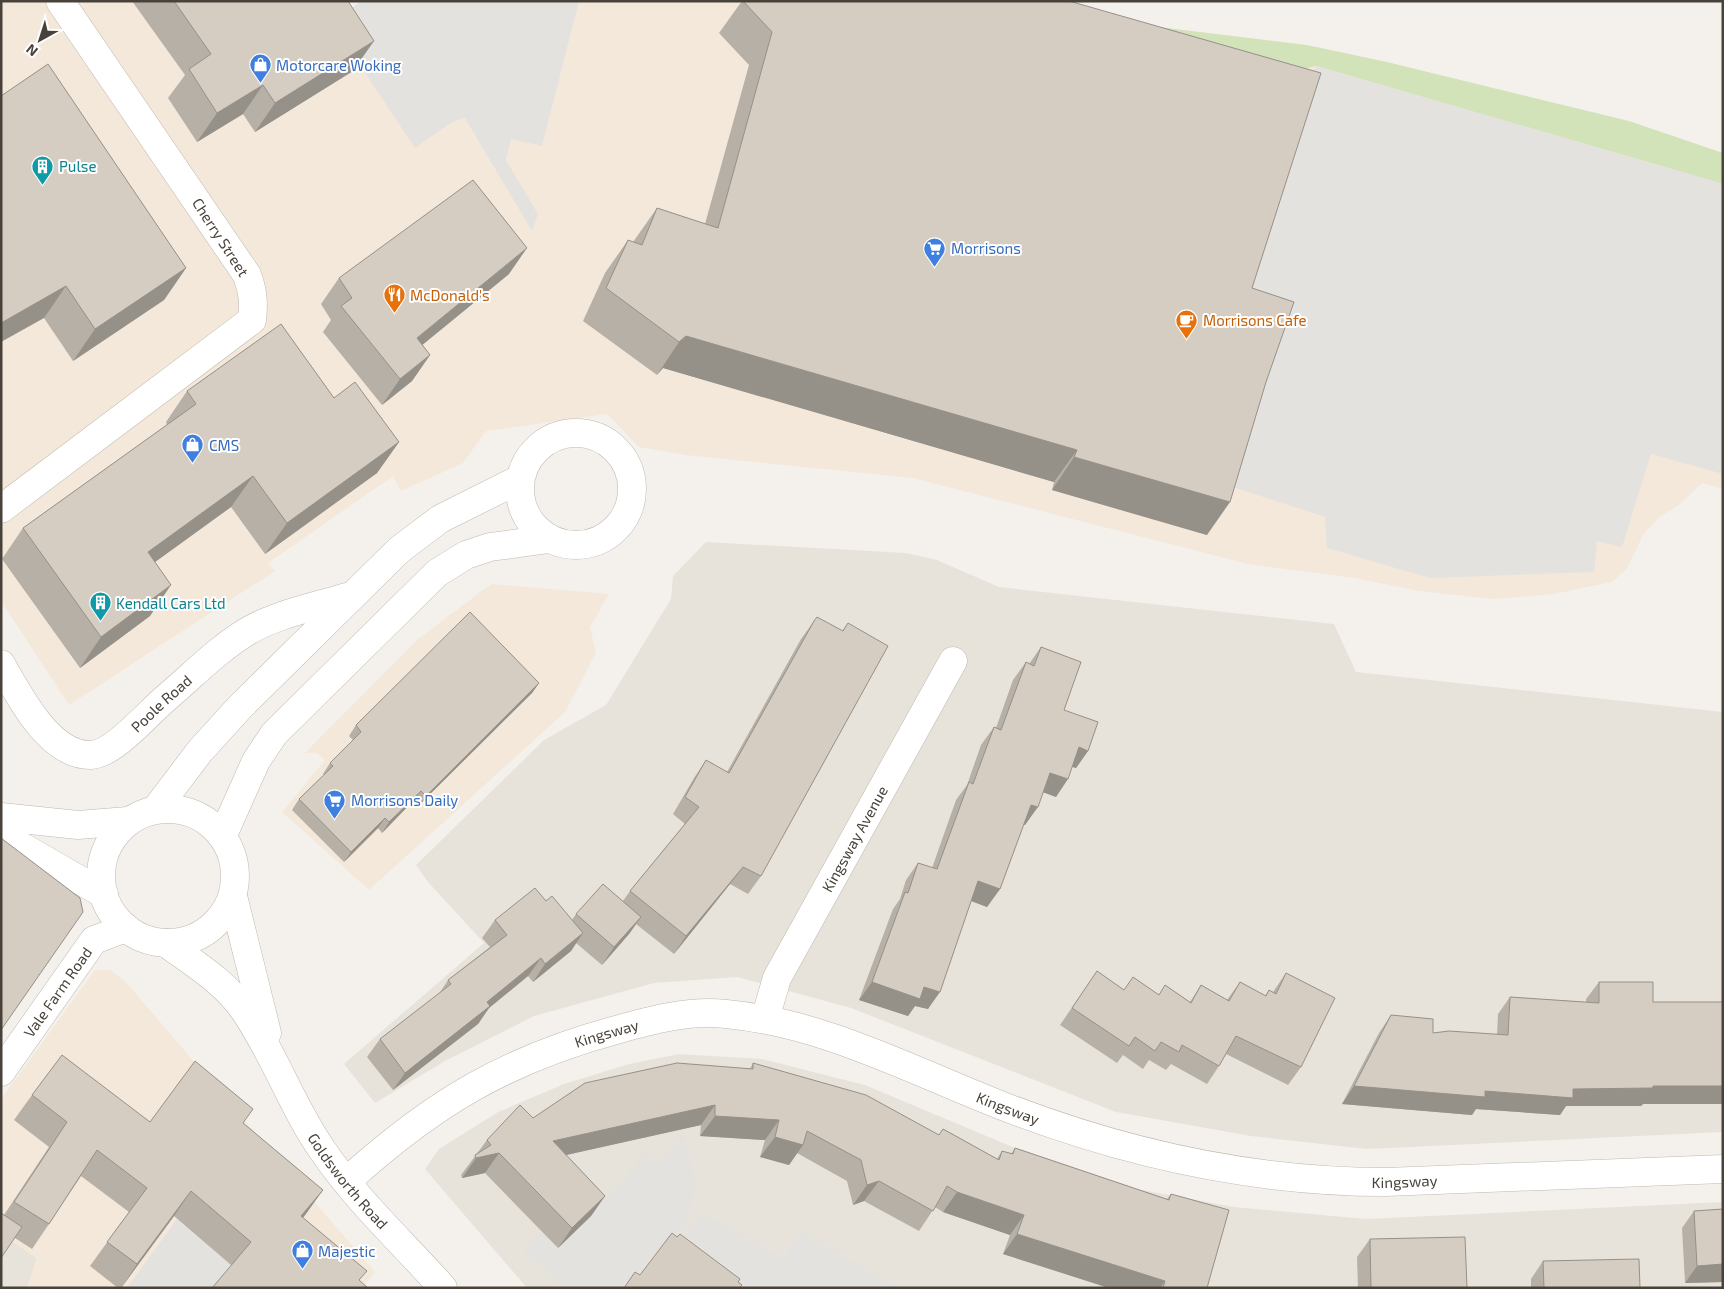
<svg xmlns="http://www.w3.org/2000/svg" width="1724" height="1289" font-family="'Exo 2',sans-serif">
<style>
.residential{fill:#e7e3db}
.commercial{fill:#f3e8da}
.green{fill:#d2e3ba}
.parking{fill:#e4e2df}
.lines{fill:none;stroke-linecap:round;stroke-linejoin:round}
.minor-casing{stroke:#bfb9af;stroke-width:29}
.minor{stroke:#fff;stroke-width:28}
.wall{fill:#b7b0a7}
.shaded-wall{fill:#959088}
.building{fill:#d5cdc2;stroke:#959088}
.labels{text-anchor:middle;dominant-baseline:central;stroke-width:4;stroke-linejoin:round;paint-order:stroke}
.shop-label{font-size:15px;fill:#366cbe;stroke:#fff;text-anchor:start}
.culture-label{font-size:15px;fill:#0d838f;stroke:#fff;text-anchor:start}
.street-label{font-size:15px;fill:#48423a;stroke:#fff}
.food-label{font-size:15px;fill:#c56008;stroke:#fff;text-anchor:start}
</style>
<rect width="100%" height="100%" fill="#f4f1ec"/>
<g class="residential">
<polygon points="706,542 906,553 937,560 999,587 1334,624 1356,672 1723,712 1723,1132 1367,1149 1251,1136 1116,1112 851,1008 737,977 654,983 534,1016 445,1061 375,1103 344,1064 484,943 428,882 416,865 544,740 606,705 671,599 673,576"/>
<polygon points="679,1054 762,1059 865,1085 1094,1181 1234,1207 1366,1219 1723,1202 1723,1288 527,1288 425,1169 439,1149 498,1112 564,1084 629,1064"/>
<polygon points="1,1234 37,1258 27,1288 1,1288"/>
</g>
<g class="commercial">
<polygon points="1,1 318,1 332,23 361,1 932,1 1233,87 1316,66 1723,184 1723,489 1702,483 1678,506 1659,517 1643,535 1626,570 1611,582 1554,594 1493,599 1419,591 1355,578 1248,564 913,478 685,455 639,447 607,414 486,431 463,463 401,491 393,476 268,563 275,571 69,705 1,601"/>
<polygon points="491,584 609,594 590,627 596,653 565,712 369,890 282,812 325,760 317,753 305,753 418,639"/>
<polygon points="95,970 110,970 124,980 375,1272 362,1288 27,1288 37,1258 1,1234 1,1099"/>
</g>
<polygon class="green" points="1134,24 1307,45 1387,62 1629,121 1723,153 1723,184 1316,66 1233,87"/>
<g class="parking">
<polygon points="361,1 579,1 542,146 511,139 506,160 538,214 532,231 465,118 452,122 415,148 332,23"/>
<polygon points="1316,66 1723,184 1723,474 1651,454 1622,547 1597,541 1594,572 1430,578 1327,548 1325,517 1224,484 1229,321 1298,106"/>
<polygon points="684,1135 696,1182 687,1223 620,1288 565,1288 523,1251 540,1232 558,1249 592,1217 594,1210 646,1153 658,1162"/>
<polygon points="700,1212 784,1258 801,1231 900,1288 681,1288 672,1251"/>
<polygon points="177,1219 233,1267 215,1288 127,1288"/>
</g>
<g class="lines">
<defs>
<g id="minor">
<circle cx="576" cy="489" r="56"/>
<path d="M1,509L252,320C254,303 253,291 247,275L60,1"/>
<path id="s1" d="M1,664C19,695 49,756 91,755C114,754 148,713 166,698C192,676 218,649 248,631C277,614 314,607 346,597"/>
<circle cx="168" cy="876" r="67"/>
<polyline points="156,809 200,751 239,708 399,550 440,519 520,479"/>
<polyline points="1,817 78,825 128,821"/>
<polyline points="1,831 19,845 104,894"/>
<polyline points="223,835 256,761 274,734 437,573 466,555 490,547 549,539"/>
<polyline points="233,896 267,1033"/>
<path id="s2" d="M166,943C193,963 225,982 244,1010C275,1055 292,1107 323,1151C357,1201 403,1243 443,1288"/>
<path id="s3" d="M765,1019L777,978L953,661"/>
<path id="s4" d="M1,1072L94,940L126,928"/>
<path id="s5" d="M347,1181C432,1104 505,1060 616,1030C651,1020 689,1010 726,1014C823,1023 911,1070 1000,1105C1123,1153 1254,1182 1386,1182L1723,1169"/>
</g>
</defs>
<use href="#minor" class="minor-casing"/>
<use href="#minor" class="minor"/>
</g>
<g class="wall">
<polygon points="132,1 348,1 353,71 255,132 243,114 197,142 168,98 185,75"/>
<polygon points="742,1 1069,1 1252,288 1207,535 1052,490 1054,482 663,368 657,375 583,321 605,273 628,240 633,242 657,208 705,224 749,65 719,33"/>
<polygon points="1,96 186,268 164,300 73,361 44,318"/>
<polygon points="509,274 422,345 430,355 412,381 382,405 323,332 331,320 321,304 339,278"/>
<polygon points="187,391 334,398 399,442 377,473 265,554 231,507 155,562 150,616 80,668 2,559 23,528 167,425 166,422"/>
<polygon points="814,621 842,631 848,623 761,876 748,894 730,884 674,954 636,924 629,934 602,965 576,943 571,951 533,982 528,976 489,1008 478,1024 393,1090 367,1057 380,1039 439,994 448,980 490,947 482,938 495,920 546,901 572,920 576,914 623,901 630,891 685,824 673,814 694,778 706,760 727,772 801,639"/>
<polygon points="1041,647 1064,710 1088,751 1076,768 1072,767 1056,797 1043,792 1025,825 1023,824 1000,889 987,907 971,901 928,1009 915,1006 908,1016 859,1000 893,909 900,899 906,880 918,863 932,868 956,800 967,785 981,745 994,727 996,728 1013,680 1026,662 1029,664"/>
<polygon points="539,683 532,693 418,806 413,801 382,833 378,828 344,862 292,810 299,799 324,775 323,774 330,763 353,740 349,736 356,725"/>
<polygon points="1097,971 1124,990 1159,995 1165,985 1190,1002 1201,985 1227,1000 1240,982 1265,996 1269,990 1273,992 1286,973 1301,1067 1288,1085 1226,1054 1219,1066 1207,1084 1171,1064 1166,1070 1149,1060 1143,1069 1123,1055 1117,1063 1060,1025"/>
<polygon points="1599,982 1653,1002 1723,1002 1723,1104 1643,1104 1641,1106 1566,1106 1560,1115 1476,1109 1472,1115 1342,1104 1379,1033 1391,1015 1433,1033 1497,1035 1498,1014 1510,997 1586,1002 1586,999"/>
<polygon points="753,1063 939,1135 943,1129 997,1159 1002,1151 1011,1154 1015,1148 1167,1199 1171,1194 1207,1288 1109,1288 1003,1254 1010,1235 943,1212 935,1207 919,1231 864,1201 853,1205 847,1181 797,1153 789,1165 760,1157 765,1140 700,1136 701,1125 566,1155 605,1196 591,1216 558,1248 485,1173 462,1178 461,1175 487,1140 533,1118 750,1069"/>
<polygon points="32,1095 150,1122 243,1123 323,1190 303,1218 231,1265 174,1216 121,1288 118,1288 90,1266 129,1212 81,1176 49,1224 32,1249 15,1238 4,1215 49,1147 14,1120"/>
<polygon points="1723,1209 1723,1282 1685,1283 1682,1228 1694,1211"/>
<polygon points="1370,1239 1467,1288 1358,1288 1357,1257"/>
<polygon points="1543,1261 1640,1288 1531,1288 1531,1279"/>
</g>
<g class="shaded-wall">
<polygon points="374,41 353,71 255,132 275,103"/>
<polygon points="263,85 243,114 197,142 217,113"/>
<polygon points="527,248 509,274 399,364 417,338"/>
<polygon points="186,268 164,300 73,361 95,329"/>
<polygon points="66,286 44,318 1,342 1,323"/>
<polygon points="686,336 1077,450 1054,482 663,368 657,375 679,342"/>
<polygon points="430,355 412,381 382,405 400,379"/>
<polygon points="399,442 377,473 265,554 287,523"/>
<polygon points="1074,457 1230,502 1207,535 1052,490"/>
<polygon points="253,476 231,507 126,583 148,552"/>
<polygon points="171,585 150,616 80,668 101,637"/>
<polygon points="539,683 532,693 418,806 426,796"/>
<polygon points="1079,747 1088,751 1076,768 1067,765"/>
<polygon points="1050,773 1068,779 1056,797 1037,790"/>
<polygon points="421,791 413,801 382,833 389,822"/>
<polygon points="1031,805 1038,807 1025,825 1018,822"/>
<polygon points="385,818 378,828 344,862 351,852"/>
<polygon points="743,867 730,884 674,954 686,936"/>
<polygon points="978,881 1000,889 987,907 966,899"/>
<polygon points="641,917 629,934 602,965 614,947"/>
<polygon points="583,933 571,951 533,982 545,964"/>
<polygon points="541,958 528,976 489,1008 478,1024 393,1090 405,1073 487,1002"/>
<polygon points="872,982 924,987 940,992 928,1009 915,1006 908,1016 859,1000"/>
<polygon points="1354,1086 1485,1091 1653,1086 1723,1086 1723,1104 1643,1104 1641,1106 1566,1106 1560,1115 1476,1109 1472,1115 1342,1104"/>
<polygon points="715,1105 701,1125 539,1161 553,1141"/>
<polygon points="715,1116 779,1120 765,1140 700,1136"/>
<polygon points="775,1137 803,1145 789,1165 760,1157"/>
<polygon points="499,1153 485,1173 462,1178 476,1158"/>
<polygon points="879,1181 864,1201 853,1205 867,1185"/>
<polygon points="323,1190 305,1215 284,1241 301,1216"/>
<polygon points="191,1191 174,1216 121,1288 137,1264"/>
<polygon points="957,1192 1024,1215 1010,1235 943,1212"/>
<polygon points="605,1196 591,1216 558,1248 572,1228"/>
<polygon points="1017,1234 1165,1281 1160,1288 1109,1288 1003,1254"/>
<polygon points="1723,1264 1723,1282 1685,1283 1697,1266"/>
</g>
<g class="building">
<polygon points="174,1 348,1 374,41 275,103 263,85 217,113 189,69 211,54"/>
<polygon points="743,1 1069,1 1321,73 1252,288 1294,302 1266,382 1230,502 1074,457 1077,450 686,336 679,342 606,288 628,240 642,245 657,208 718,228 772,32"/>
<polygon points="48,64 186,268 95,329 66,286 1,323 1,96"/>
<polygon points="473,180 527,248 417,338 430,355 400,379 341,306 352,298 339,278"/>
<polygon points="281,324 334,398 355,382 399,442 287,523 253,476 148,552 171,585 101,637 23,528 196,404 187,391"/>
<polygon points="470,612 539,683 426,796 421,791 389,822 385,818 351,852 299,799 333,766 330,763 361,732 356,725"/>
<polygon points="817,617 843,631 848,623 888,646 761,876 743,867 686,936 630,891 699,807 685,797 706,760 729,773 814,621"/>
<polygon points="1041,647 1081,662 1064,710 1098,722 1088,751 1079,747 1068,779 1050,773 1038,807 1031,805 1000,889 978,881 940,992 924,987 920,999 872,982 905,892 908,893 918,863 937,869 969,782 973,784 994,727 1001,730 1026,662 1034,666"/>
<polygon points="1,838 80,898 83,912 1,1030"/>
<polygon points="603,884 641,917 614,947 576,914"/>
<polygon points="535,888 546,901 552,896 583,933 545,964 541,958 487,1002 490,1006 405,1073 380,1039 451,984 448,980 507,935 495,920"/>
<polygon points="1097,971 1124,990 1133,977 1159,995 1165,985 1191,1003 1201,985 1229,1001 1240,982 1266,996 1269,990 1276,994 1286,973 1335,998 1301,1067 1236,1036 1219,1066 1182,1045 1179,1052 1161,1042 1155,1051 1135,1037 1129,1046 1072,1008"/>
<polygon points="1599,982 1653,982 1653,1002 1723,1002 1723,1086 1653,1086 1653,1088 1573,1089 1573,1098 1485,1091 1485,1097 1354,1086 1391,1015 1433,1019 1433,1033 1449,1031 1508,1035 1510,997 1599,1003"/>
<polygon points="62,1055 150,1122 195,1061 253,1109 243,1123 323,1190 301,1216 367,1271 359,1280 368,1288 212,1288 251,1242 191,1191 137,1264 107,1242 147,1188 97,1150 49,1224 14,1202 67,1122 32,1095"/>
<polygon points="677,1063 753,1069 753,1063 866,1095 939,1135 943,1129 999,1160 1002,1151 1013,1154 1015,1148 1169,1200 1171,1194 1229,1210 1207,1288 1163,1288 1165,1281 1017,1234 1024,1215 957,1192 947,1186 933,1211 879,1181 867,1185 861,1160 807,1131 803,1145 775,1137 779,1120 715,1116 715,1105 553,1141 605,1196 572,1228 499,1153 476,1158 475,1155 491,1145 487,1140 520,1105 533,1118 585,1083"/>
<polygon points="1723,1209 1723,1264 1697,1266 1694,1211"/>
<polygon points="1,1213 22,1227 1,1258"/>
<polygon points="672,1233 677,1237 680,1234 740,1279 738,1282 742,1285 739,1288 624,1288 635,1272 640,1275"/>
<polygon points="1465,1237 1467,1288 1371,1288 1370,1239"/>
<polygon points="1639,1259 1640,1288 1544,1288 1543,1261"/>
</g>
<defs>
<symbol id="shop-pin" viewBox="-11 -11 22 30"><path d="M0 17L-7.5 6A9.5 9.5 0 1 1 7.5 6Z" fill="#3f7fe0" stroke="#fff"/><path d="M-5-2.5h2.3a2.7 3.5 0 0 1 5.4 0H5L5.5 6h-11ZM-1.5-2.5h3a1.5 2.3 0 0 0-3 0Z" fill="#fff"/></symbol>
<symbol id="building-pin" viewBox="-11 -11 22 30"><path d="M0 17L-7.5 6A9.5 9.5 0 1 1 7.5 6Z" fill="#0f9aa8" stroke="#fff"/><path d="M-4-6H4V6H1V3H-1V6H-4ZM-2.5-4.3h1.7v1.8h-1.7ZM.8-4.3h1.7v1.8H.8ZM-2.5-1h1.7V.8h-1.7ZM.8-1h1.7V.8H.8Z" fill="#fff"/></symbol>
<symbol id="supermarket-pin" viewBox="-11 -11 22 30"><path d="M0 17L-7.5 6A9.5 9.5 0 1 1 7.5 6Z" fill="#3f7fe0" stroke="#fff"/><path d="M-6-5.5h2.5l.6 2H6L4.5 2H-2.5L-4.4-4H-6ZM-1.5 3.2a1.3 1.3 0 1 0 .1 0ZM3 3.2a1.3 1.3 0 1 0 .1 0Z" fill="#fff"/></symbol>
<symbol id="restaurant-pin" viewBox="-11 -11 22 30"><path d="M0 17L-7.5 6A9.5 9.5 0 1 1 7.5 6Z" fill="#e8710a" stroke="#fff"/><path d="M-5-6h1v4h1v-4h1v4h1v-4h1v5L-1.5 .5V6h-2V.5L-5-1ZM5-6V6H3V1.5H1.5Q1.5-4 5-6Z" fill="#fff"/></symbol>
<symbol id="cafe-pin" viewBox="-11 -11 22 30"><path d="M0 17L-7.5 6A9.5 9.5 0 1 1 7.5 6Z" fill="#e8710a" stroke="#fff"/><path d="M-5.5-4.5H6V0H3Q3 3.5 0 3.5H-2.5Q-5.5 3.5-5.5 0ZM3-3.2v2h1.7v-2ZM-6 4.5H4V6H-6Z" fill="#fff"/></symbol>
</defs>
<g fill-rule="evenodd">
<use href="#shop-pin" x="248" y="52" width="25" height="34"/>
<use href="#building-pin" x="30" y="154" width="25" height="34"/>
<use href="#supermarket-pin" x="922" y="236" width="25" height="34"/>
<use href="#restaurant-pin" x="382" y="282" width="25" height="34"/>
<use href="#cafe-pin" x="1174" y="308" width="25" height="34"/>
<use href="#shop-pin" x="180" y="432" width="25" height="34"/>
<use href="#building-pin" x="88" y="590" width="25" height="34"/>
<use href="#supermarket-pin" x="322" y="788" width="25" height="34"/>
<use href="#shop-pin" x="290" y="1238" width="25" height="34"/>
</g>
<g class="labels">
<g class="shop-label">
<text x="276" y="65">Motorcare Woking</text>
<text x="951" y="248">Morrisons</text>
<text x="209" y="445">CMS</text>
<text x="351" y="800">Morrisons Daily</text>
<text x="318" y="1251">Majestic</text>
</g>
<g class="culture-label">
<text x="59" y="166">Pulse</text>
<text x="116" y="603">Kendall Cars Ltd</text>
</g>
<g class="street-label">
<text transform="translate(221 237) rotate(57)">Cherry Street</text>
<text stroke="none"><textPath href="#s1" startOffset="222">Poole Road</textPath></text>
<text stroke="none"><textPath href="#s3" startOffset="202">Kingsway Avenue</textPath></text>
<text stroke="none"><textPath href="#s4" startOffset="98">Vale Farm Road</textPath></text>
<text stroke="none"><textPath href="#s5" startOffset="302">Kingsway</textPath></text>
<text stroke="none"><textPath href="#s5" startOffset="722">Kingsway</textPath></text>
<text stroke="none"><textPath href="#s2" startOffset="304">Goldsworth Road</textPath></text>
<text stroke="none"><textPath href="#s5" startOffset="1128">Kingsway</textPath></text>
</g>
<g class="food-label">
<text x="410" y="295">McDonald's</text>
<text x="1203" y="320">Morrisons Cafe</text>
</g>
</g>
<rect width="1724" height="1289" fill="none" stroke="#48423a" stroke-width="5"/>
<g transform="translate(40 40) rotate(219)" stroke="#ffffff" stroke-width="4" paint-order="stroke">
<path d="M0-4L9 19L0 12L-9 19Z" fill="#48423a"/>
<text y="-8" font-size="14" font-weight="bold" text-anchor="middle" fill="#48423a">N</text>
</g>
</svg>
